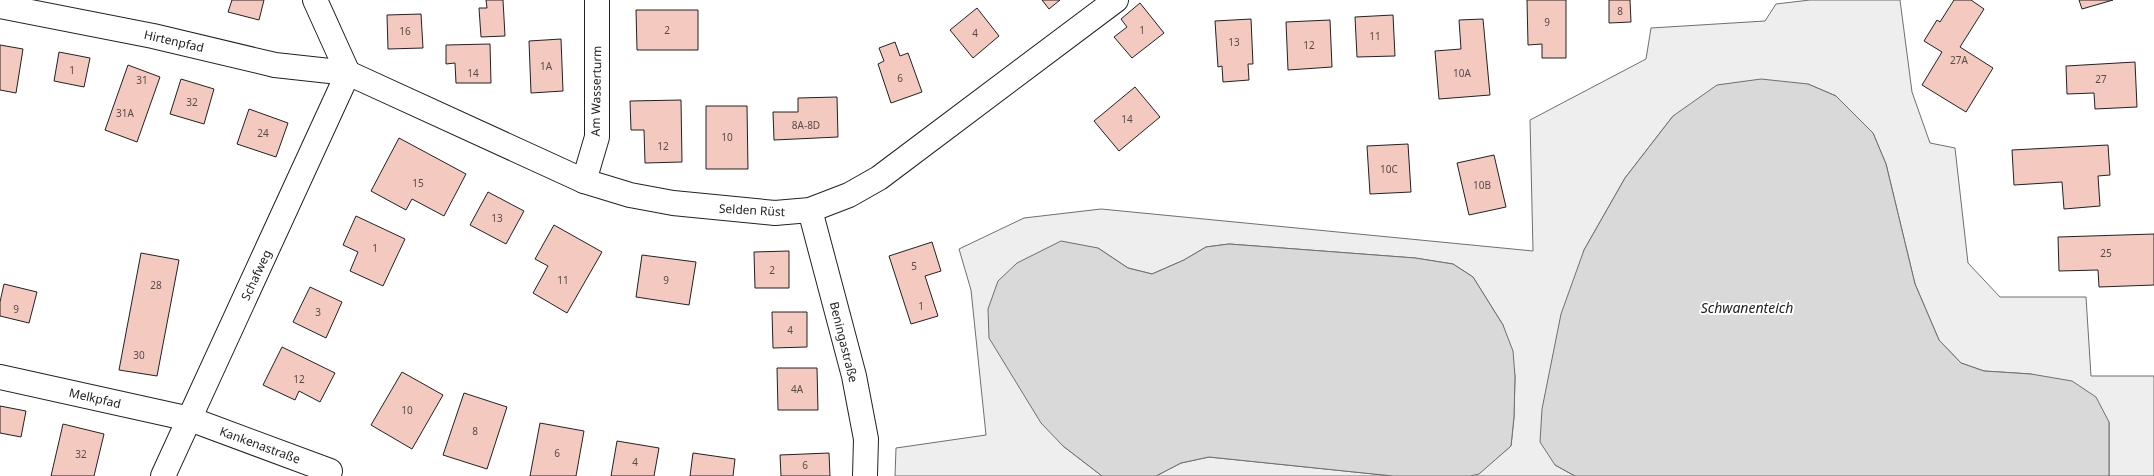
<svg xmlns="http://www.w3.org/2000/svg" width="2154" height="476" font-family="'Noto Sans',sans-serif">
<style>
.green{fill:#eee;stroke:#6f6f6f}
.water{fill:#d9d9d9;stroke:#6f6f6f}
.building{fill:#f3c9c0;stroke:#222}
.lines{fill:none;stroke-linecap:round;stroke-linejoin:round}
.street-casing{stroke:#222;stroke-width:26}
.street{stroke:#fff;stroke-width:24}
.labels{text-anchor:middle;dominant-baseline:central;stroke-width:4;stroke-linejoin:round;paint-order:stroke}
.number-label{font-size:10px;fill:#564c4a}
.street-label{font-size:12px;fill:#222;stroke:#fff}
.water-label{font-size:14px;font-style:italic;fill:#222;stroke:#fff}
</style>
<rect width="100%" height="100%" fill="#fff"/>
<g class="green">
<polygon points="1810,0 1900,0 1912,92 1930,143 1955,148 1968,263 2000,297 2086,297 2091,376 2154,376 2154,476 2109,476 2109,422 2031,374 1984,371 1961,363 1939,340 1915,284 1886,164 1873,133 1836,96 1808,84 1673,116 1625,178 1584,250 1555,465 1575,476 1470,476 1479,473 1511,446 1514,417 1515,376 1503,325 1473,277 1453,264 1415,258 1229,244 1206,247 1184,260 1152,274 1128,268 1098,248 1063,446 1102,476 895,476 896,448 986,435 971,290 959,249 1024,218 1101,209 1533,251 1530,120 1646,59 1651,28 1765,21 1776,4"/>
<polygon points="1209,457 1393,476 1156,476 1181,463"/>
</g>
<g class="water">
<polygon points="1761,79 1808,84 1836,96 1873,133 1886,164 1915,284 1939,340 1961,363 1984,371 2031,374 2072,381 2096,397 2109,422 2109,476 1575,476 1555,465 1540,442 1542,409 1561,314 1584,250 1625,178 1673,116 1717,85"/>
<polygon points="1061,241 1098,248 1128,268 1152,274 1184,260 1206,247 1229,244 1415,258 1453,264 1473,277 1503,325 1513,351 1515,376 1514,417 1511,446 1479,474 1470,476 1393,476 1209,457 1181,463 1156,476 1102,476 1063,446 1041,423 989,338 988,309 998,281 1017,263"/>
</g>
<g class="building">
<polygon points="232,0 264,0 259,20 228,12"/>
<polygon points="486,0 503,0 505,36 481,37 479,8 487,8"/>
<polygon points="1042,0 1060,0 1049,9"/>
<polygon points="1527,0 1566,0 1566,58 1542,58 1542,44 1528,45"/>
<polygon points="1609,0 1630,0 1631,22 1609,23"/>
<polygon points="1954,0 1971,0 1984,9 1960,47 1993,68 1966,112 1922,85 1942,52 1924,41 1937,20 1940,22"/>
<polygon points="2079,0 2113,0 2082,9"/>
<polygon points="1140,3 1164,33 1132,58 1114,37 1127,27 1121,19"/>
<polygon points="977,8 999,36 973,58 950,30"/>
<polygon points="636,10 698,10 698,50 637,50"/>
<polygon points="421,14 423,48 388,49 387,15"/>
<polygon points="1393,15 1395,56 1357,57 1355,17"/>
<polygon points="1251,19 1253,64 1248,64 1249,80 1223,82 1222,66 1218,67 1215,21"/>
<polygon points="1483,19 1490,95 1439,99 1435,51 1461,49 1459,20"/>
<polygon points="1330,20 1332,67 1288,70 1286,22"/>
<polygon points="561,39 563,91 531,93 529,41"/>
<polygon points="895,42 900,56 908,53 922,92 891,103 878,64 884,61 879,48"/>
<polygon points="490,44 491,83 456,83 455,63 446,64 446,45"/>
<polygon points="0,45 23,49 16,93 0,90"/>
<polygon points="59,52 90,58 84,87 54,81"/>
<polygon points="2135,62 2137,107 2095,109 2094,93 2067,94 2066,66"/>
<polygon points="128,65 160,77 137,142 105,130"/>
<polygon points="181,79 214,89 204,124 170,114"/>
<polygon points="1135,87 1160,117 1119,151 1094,121"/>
<polygon points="837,97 838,137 774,140 773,112 798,112 798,98"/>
<polygon points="681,100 682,162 645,163 644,130 631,130 630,101"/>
<polygon points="706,106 747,106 748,169 706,169"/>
<polygon points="249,109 288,123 276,157 237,144"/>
<polygon points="399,138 466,174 444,216 412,199 406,210 371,191"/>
<polygon points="1408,144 1411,192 1370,194 1367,146"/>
<polygon points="2108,145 2110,175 2098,176 2100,206 2064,209 2062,182 2014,185 2012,150"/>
<polygon points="1494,155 1506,207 1469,215 1457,163"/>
<polygon points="488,192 524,211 506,244 470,225"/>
<polygon points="356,216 405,239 383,286 350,271 358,252 343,245"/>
<polygon points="554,225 602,252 567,313 533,293 548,266 535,259"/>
<polygon points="2154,234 2154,285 2099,287 2098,270 2059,271 2058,237"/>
<polygon points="932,242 941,271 925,276 938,316 911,324 889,256"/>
<polygon points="789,251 789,288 755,288 754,252"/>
<polygon points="141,253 179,260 157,376 119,370"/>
<polygon points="642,255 696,262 689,305 636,297"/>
<polygon points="4,284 37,292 29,323 0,316 0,302"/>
<polygon points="310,287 342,302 326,338 293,322"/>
<polygon points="772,312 807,312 807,347 773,348"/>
<polygon points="282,347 335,373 320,402 299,391 295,400 263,385"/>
<polygon points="777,368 817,368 818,410 778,410"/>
<polygon points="402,372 443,395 412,449 371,425"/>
<polygon points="464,393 507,407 487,469 443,455"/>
<polygon points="0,406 26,411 21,437 0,433"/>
<polygon points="540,423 584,431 576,476 530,476"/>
<polygon points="63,424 104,434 94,476 51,476"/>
<polygon points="617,441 659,448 654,476 611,476"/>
<polygon points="693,453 735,459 733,476 690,476"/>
<polygon points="829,453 830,476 781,476 780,455"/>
</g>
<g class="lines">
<defs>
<g id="street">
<polyline points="315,0 348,73"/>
<polyline points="0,6 153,36 275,65 348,73 584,181 630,195 673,203 775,213 810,210 849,195 879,178 1116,0"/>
<polyline points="584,181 597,137 597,0"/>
<polyline points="810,210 854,376 866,439 865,476"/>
<polyline points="0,377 190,419 330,471"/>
<polyline points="163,476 348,73"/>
</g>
</defs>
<use href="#street" class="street-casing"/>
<use href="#street" class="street"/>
</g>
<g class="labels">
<g class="number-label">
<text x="1620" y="11">8</text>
<text x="1547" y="22">9</text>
<text x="667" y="30">2</text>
<text x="1142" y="30">1</text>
<text x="405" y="31">16</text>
<text x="975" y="33">4</text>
<text x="1375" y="36">11</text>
<text x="1234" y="42">13</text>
<text x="1309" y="45">12</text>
<text x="1959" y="60">27A</text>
<text x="546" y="66">1A</text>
<text x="72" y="70">1</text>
<text x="473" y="73">14</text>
<text x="1462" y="73">10A</text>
<text x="900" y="78">6</text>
<text x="2101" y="79">27</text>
<text x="142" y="80">31</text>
<text x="192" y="102">32</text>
<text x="125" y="113">31A</text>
<text x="1127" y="119">14</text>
<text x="806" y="125">8A-8D</text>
<text x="263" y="133">24</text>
<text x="727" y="137">10</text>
<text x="663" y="146">12</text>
<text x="1389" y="169">10C</text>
<text x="418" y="183">15</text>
<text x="1482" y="185">10B</text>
<text x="497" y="218">13</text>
<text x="375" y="248">1</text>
<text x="2106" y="253">25</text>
<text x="914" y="266">5</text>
<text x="772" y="270">2</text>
<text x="563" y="280">11</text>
<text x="666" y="280">9</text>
<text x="156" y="285">28</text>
<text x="921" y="306">1</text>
<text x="16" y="309">9</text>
<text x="318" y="312">3</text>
<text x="790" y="330">4</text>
<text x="139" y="355">30</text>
<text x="299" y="379">12</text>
<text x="797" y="389">4A</text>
<text x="407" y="410">10</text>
<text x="475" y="431">8</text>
<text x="557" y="453">6</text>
<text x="81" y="454">32</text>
<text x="635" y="462">4</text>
<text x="805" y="465">6</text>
</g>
<g class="street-label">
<text transform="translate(174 41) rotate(13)">Hirtenpfad</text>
<text transform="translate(596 91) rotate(-89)">Am Wasserturm</text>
<text transform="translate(752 210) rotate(3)">Selden Rüst</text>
<text transform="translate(256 275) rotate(-65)">Schafweg</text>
<text transform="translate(844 342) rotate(76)">Beningastraße</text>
<text transform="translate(95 398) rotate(13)">Melkpfad</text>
<text transform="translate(260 445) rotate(20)">Kankenastraße</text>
</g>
<g class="water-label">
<text x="1747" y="307">Schwanenteich</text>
</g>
</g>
</svg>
